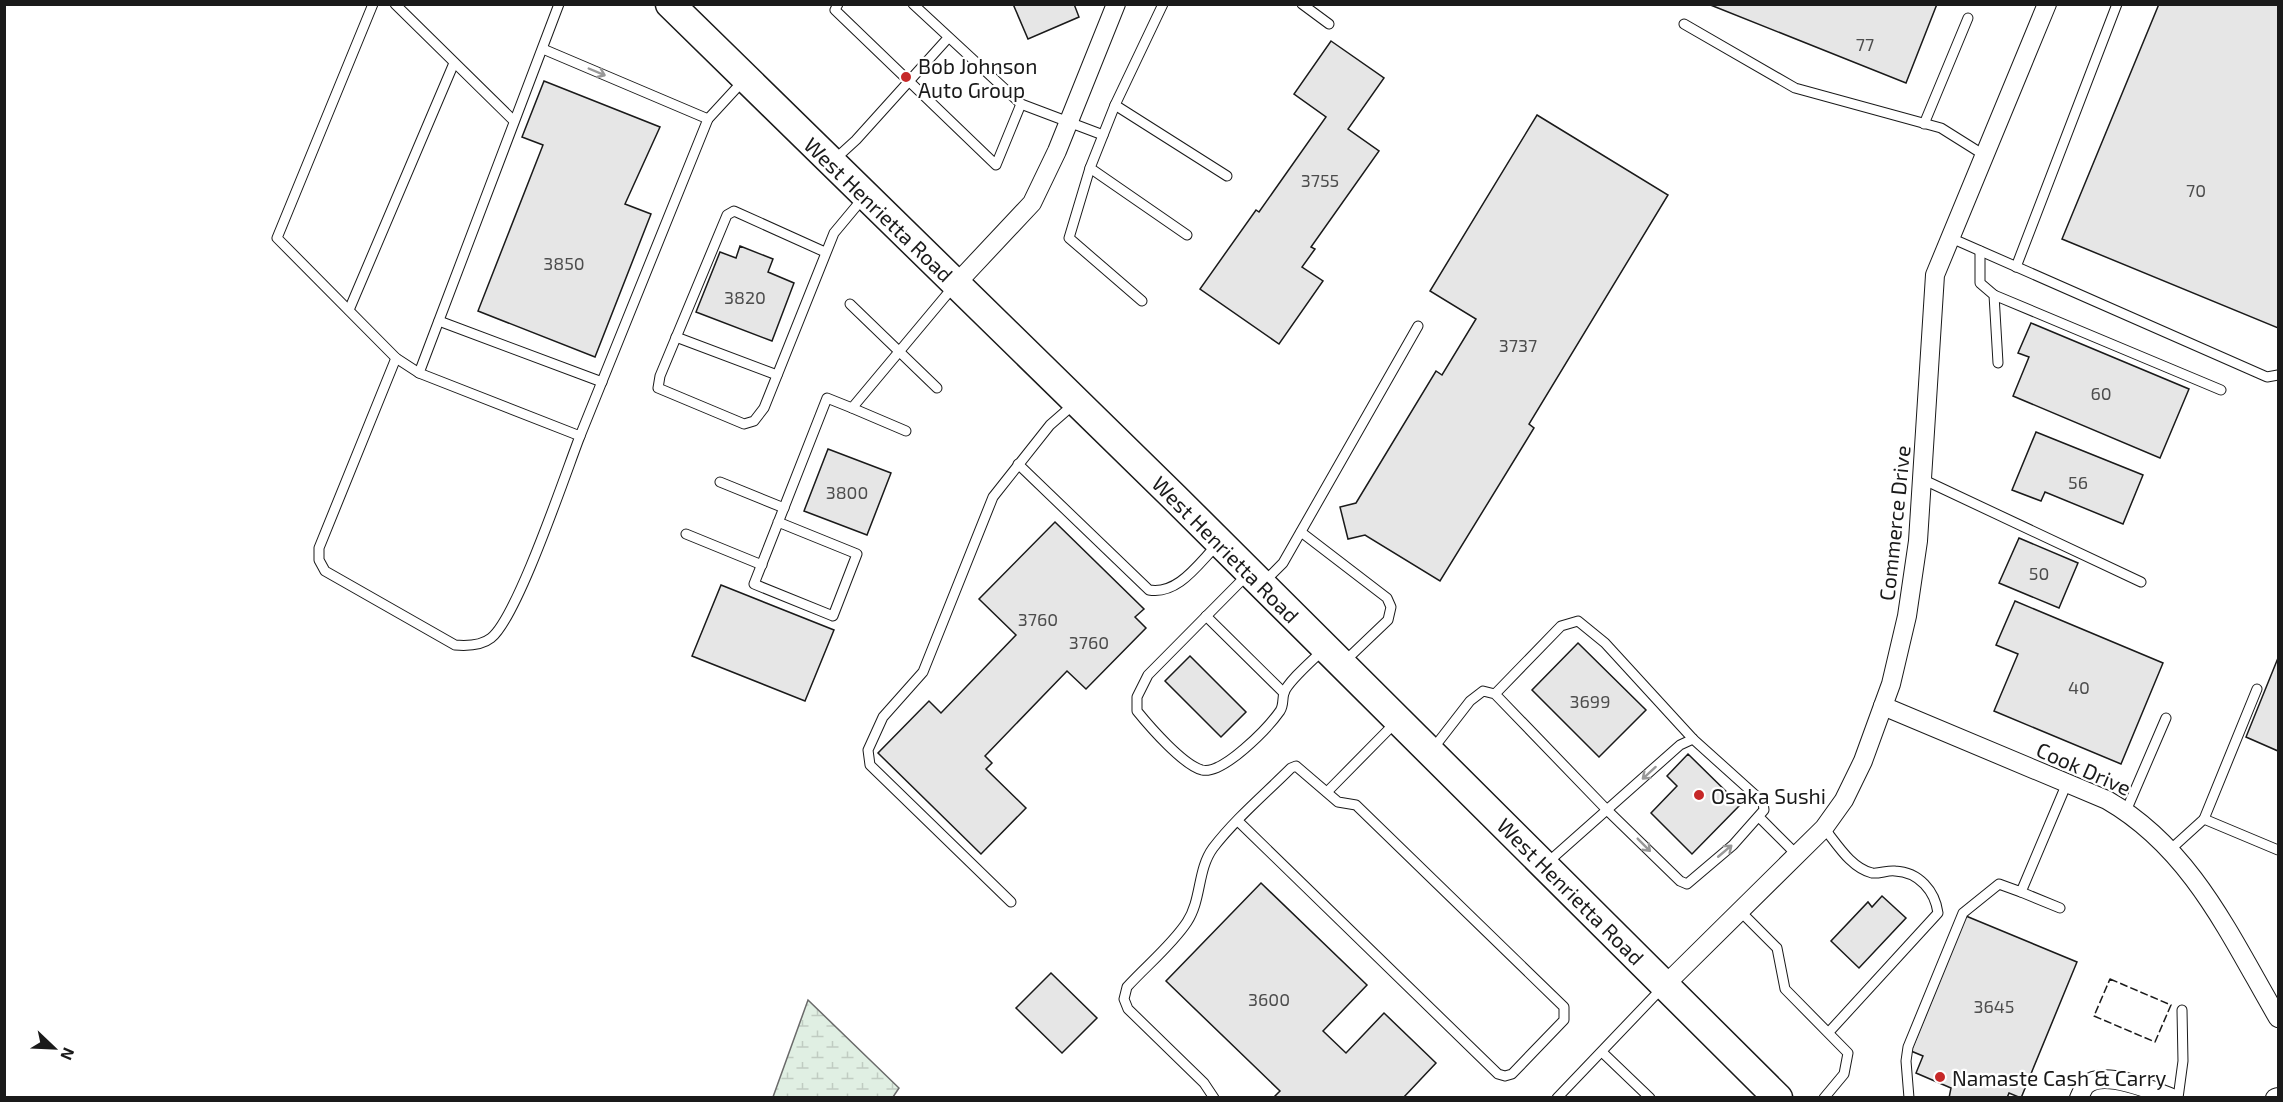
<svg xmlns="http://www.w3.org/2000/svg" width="2283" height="1102" font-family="'Exo 2',sans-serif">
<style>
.wetland{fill:url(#wetland-marsh);stroke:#6a6a6a;stroke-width:1.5}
.building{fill:#e6e6e6;stroke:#1a1a1a;stroke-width:1.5}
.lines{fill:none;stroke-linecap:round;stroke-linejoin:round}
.service-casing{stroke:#1a1a1a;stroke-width:11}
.minor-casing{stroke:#1a1a1a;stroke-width:20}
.primary-casing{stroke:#1a1a1a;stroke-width:31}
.service{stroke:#fff;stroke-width:9}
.minor{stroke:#fff;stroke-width:18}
.primary{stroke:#fff;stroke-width:28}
.fence{stroke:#1a1a1a;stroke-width:1.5;stroke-dasharray:8 3;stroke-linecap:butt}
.oneway{stroke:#989898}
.poi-dot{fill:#c62828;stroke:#fff;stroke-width:2}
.labels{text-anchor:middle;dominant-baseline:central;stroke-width:4.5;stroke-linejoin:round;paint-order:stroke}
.number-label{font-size:18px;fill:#4d4d4d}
.poi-label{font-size:21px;fill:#1a1a1a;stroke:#fff;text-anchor:start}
.street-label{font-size:21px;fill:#1a1a1a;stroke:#fff}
</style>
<defs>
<pattern id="wetland-marsh" width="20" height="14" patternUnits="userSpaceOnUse" patternTransform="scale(1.5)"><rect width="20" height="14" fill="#e0efe3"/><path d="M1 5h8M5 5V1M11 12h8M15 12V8" fill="none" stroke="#c0ccc2"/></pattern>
</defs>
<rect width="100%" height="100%" fill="#fff"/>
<polygon class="wetland" points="808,1000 899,1088 893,1097 773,1097"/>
<g class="building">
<polygon points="1013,4 1074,4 1079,17 1028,39"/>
<polygon points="1708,4 1937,4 1906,83"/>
<polygon points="2159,4 2278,4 2278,328 2062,239"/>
<polygon points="1331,41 1384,78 1348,129 1379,151 1311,247 1315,249 1302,267 1323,281 1279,344 1200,289 1256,210 1259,212 1326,117 1294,94"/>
<polygon points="544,81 660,127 625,204 651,214 595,357 478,311 543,145 522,137"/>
<polygon points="1537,115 1668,195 1529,424 1534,428 1440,581 1365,535 1348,539 1340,507 1356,503 1436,371 1442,375 1476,319 1430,291"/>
<polygon points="740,246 773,259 768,272 794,283 772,341 696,312 720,252 736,258"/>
<polygon points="2031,323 2189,389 2160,458 2013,396 2029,357 2018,353"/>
<polygon points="2036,432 2143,475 2123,524 2045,492 2041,501 2012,490"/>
<polygon points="828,449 891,473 867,535 804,511"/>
<polygon points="1055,522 1144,609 1135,617 1146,628 1086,689 1067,671 985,756 992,763 986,769 1026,808 981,854 878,753 929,701 941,713 1016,635 979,599"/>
<polygon points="2019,538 2078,563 2059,608 1999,583"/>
<polygon points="721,585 834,630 805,701 692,656"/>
<polygon points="2015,601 2163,663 2121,764 1994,711 2018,654 1996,645"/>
<polygon points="1578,643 1646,710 1599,757 1532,690"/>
<polygon points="1190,656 1246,712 1221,737 1165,681"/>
<polygon points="2278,658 2278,751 2246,737"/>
<polygon points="1688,754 1740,805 1692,854 1651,813 1677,786 1667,776"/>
<polygon points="1261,883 1367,985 1323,1031 1346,1053 1384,1013 1436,1063 1403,1098 1273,1098 1280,1091 1166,981"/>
<polygon points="1882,896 1906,918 1859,968 1831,941 1868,902 1872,907"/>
<polygon points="1966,916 2077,962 2021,1098 2009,1093 2007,1098 1949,1098 1951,1088 1916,1073 1923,1056 1911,1051"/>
<polygon points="1051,973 1097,1018 1062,1053 1016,1008"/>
</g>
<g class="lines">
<defs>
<g id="service">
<polyline points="373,4 277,238 396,358 419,373"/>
<polyline points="395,4 514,121"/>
<polyline points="559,4 419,373 580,436 708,119 743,81"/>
<polyline points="838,4 835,10 996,165 1021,104"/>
<polyline points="913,4 1021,104 1103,135"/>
<polyline points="1163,4 1115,105 1090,168 1187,235"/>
<polyline points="1302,4 1329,24"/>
<polyline points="1684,24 1795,88 1941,128 1984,155"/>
<polyline points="543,49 708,119"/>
<polyline points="1115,105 1227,176"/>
<polyline points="1924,124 1968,18"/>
<polyline points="833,161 856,140 948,38"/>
<polyline points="1090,168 1069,238 1142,301"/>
<polyline points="1951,238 2267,377 2278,375"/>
<polyline points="1980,251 1980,283 1994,295 1998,363"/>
<polyline points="825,252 734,211 727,215 660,376 658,388 744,424 754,421 764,408 834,233 864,197"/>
<polyline points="2016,267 2117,4"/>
<polyline points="1994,295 2221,390"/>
<polyline points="850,304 937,388"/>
<polyline points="349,310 454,63"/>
<polyline points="439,321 602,382"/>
<polyline points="676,337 777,375"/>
<path d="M396,358L319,548V560L325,571L455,645C467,646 481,646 491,638C517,618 565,475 580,436"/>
<polyline points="852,408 906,431"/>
<path d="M1018,464L1149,590C1178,595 1198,564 1217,545"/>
<polyline points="1922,479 2141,582"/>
<polyline points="720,482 784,508"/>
<polyline points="778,522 857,554 833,616 754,584 827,398 852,408 954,286"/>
<polyline points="1301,532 1387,598 1391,607 1388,620 1344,662"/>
<polyline points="686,534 762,565"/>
<path d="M1248,574L1148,675L1137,697V711C1150,727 1183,765 1202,770C1223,775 1268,728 1280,711C1284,705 1282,699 1284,693C1287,682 1315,658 1324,649"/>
<polyline points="1263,583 1283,563 1418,326"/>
<polyline points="1206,616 1284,693"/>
<polyline points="2257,689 2204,819 2278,850"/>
<polyline points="1432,750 1470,701 1483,691 1495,694 1607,810 1680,881 1687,884 1733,845 1764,810 1763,802 1693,739 1605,643 1578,621 1561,626 1495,694"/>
<polyline points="1327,792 1395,723"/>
<polyline points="2126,811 2166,718"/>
<polyline points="1759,817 1797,855"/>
<path d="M1824,828C1837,844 1851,868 1872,873C1879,874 1888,870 1895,871C1919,872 1935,891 1938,913L1829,1032"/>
<polyline points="2171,849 2204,819"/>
<polyline points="1547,863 1680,745 1693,739"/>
<polyline points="2021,892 2060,908"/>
<polyline points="1011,902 870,765 868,750 883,717 923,672 993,497 1050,425 1074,404"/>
<polyline points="1740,911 1777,948 1785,989 1848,1053 1844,1074 1824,1098"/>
<polyline points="1602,1052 1650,1098"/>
<path d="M1214,1098L1204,1083L1128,1009L1124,999L1127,987C1146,966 1172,945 1187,922C1202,899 1197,870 1213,848C1235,819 1265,794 1291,768L1296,766L1338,802L1356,805L1564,1007V1020L1512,1074L1505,1076L1498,1074L1239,822"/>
<polyline points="1557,1098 1663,987"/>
<polyline points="1909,1098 1906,1061 1908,1047 1963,913 1999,884 2021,892 2067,783"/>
<polyline points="2178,1098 2183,1061 2182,1010"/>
</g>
<g id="minor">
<polyline points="956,284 1032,203 1057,151 1116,4"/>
<path d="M1883,706L2107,800C2192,849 2230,936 2278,1018"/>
<polyline points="1666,984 1824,828 1844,800 1863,761 1891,684 1907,616 1918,541 1935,275 2047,4"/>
<path d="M2079,1098C2081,1094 2083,1088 2086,1085C2104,1069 2152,1090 2172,1098"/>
<polyline points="2275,1098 2278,1097"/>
</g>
<polyline id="primary" points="670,4 1174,497 1778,1098"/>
</defs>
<use href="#service" class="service-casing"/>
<use href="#minor" class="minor-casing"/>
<use href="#primary" class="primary-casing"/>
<use href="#service" class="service"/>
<use href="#minor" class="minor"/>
<use href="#primary" class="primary"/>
<polygon class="fence" points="2110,979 2171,1005 2155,1042 2094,1016"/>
</g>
<defs><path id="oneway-shaft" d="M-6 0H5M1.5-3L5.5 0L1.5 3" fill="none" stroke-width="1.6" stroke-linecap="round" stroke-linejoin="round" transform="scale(1.5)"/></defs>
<g class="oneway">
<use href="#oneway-shaft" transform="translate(597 72) rotate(23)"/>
<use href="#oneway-shaft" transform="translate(1649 773) rotate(138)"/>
<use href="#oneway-shaft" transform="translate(1644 845) rotate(45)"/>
<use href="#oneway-shaft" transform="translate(1725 851) rotate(-40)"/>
</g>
<g class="poi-dot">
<circle cx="906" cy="77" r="6"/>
<circle cx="1699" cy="795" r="6"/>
<circle cx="1940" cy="1077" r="6"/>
</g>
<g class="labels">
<g class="number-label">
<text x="1865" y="44">77</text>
<text x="1320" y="180">3755</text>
<text x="2196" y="190">70</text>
<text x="564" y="263">3850</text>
<text x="745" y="297">3820</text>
<text x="1518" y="345">3737</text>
<text x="2101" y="393">60</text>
<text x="2078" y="482">56</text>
<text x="847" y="492">3800</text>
<text x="2039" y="573">50</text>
<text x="1038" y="619">3760</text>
<text x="1089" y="642">3760</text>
<text x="2079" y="687">40</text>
<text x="1590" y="701">3699</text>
<text x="1269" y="999">3600</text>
<text x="1994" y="1006">3645</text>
</g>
<g class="poi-label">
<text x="918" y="65">Bob Johnson<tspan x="918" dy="24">Auto Group</tspan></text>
<text x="1711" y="795">Osaka Sushi</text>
<text x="1952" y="1077">Namaste Cash &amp; Carry</text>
</g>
<g class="street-label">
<text transform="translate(879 209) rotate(44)">West Henrietta Road</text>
<text transform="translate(1894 523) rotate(-84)">Commerce Drive</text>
<text transform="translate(1226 549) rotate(45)">West Henrietta Road</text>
<text transform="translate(2084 768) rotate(24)">Cook Drive</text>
<text transform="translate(1571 891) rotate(45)">West Henrietta Road</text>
</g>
</g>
<rect width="2283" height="1102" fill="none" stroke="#1a1a1a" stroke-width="12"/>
<g transform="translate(54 1048) rotate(113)" stroke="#ffffff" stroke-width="4.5" paint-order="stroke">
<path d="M0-4.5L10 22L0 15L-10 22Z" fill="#1a1a1a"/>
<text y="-9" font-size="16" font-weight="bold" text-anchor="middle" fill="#1a1a1a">N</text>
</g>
</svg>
